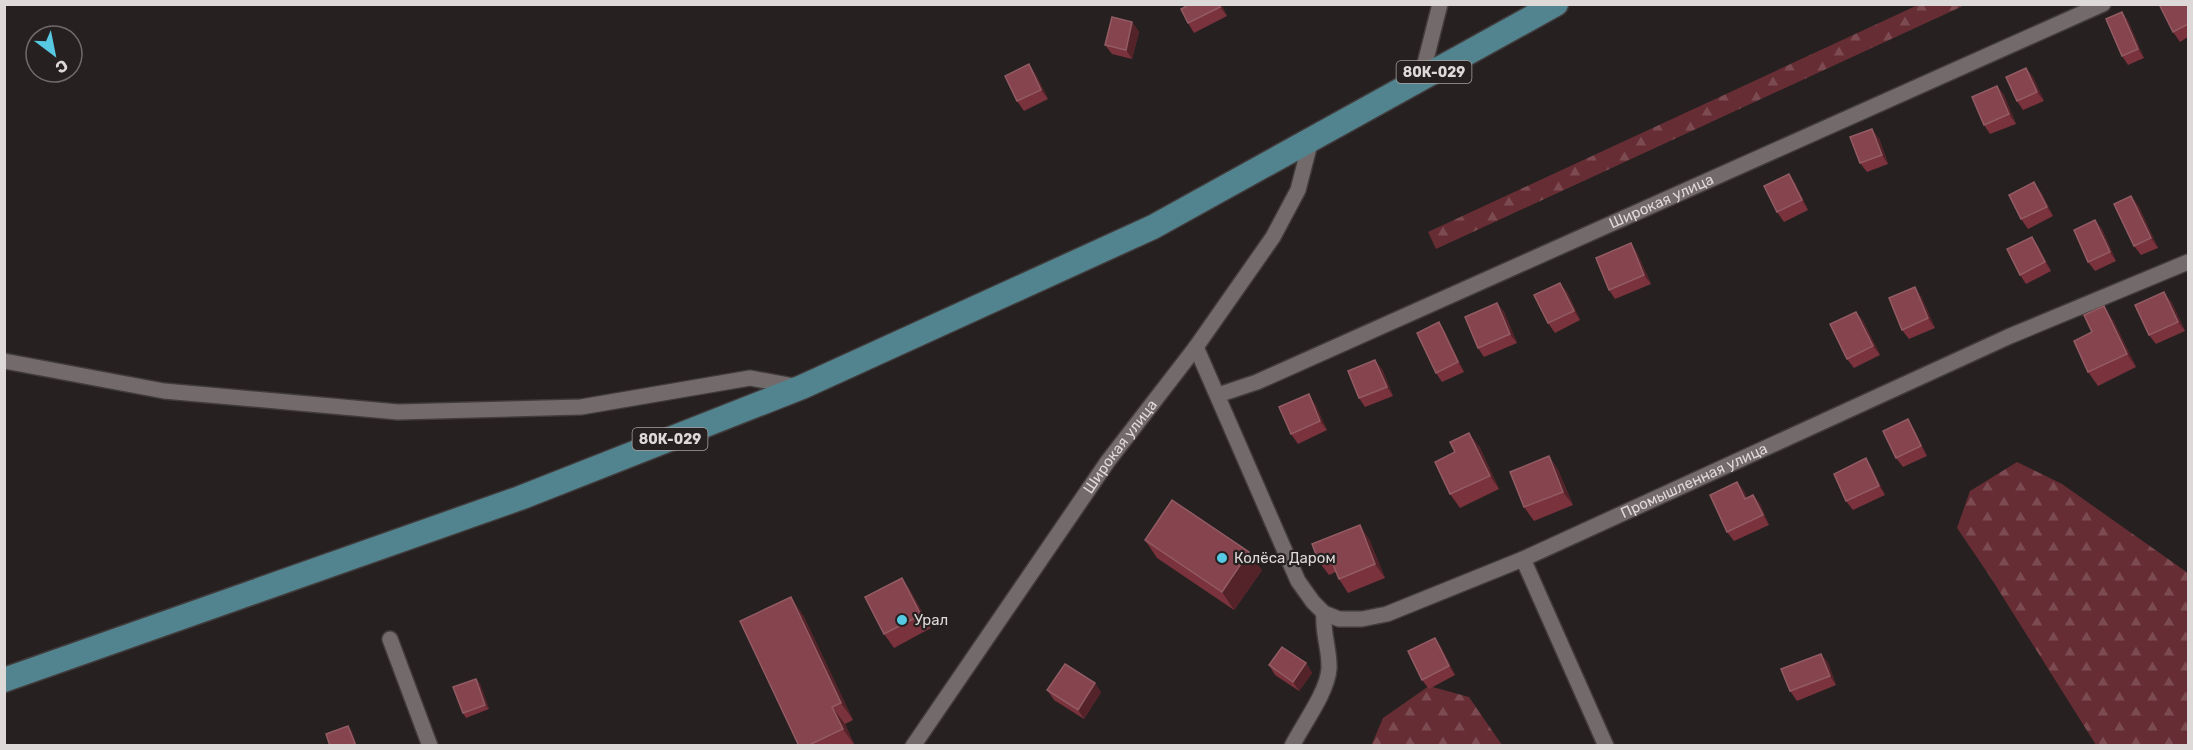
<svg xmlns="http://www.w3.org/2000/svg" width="2193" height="750" font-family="Rubik,sans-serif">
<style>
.forest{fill:url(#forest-firs)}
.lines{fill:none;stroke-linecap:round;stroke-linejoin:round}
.minor-casing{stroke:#413b3c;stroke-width:18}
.primary-casing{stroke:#413b3c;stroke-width:27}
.minor{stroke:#736b6b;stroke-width:15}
.primary{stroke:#51848f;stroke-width:24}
.wall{fill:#7a323d}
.shaded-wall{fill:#54232a}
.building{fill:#85444e;stroke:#935b63;stroke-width:1.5}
.poi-dot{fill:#57c9e2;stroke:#262020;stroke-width:2}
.labels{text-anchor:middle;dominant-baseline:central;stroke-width:4.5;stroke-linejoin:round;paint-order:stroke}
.shield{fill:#262020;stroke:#a7a2a2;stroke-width:1.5}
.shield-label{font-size:14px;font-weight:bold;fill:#ded9d9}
.street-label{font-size:15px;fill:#ded9d9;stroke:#262020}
.poi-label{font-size:15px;fill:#ded9d9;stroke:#262020;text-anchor:start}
</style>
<defs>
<pattern id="forest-firs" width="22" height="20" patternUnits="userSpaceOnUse" patternTransform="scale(1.5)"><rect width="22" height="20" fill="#662d34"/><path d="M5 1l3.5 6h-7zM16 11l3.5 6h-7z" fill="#7b4b51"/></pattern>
</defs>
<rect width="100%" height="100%" fill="#262020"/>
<g class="forest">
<polygon points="1920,4 1965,5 1436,249 1428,232"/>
<polygon points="2017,462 2062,484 2188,573 2188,745 2096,745 1989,575 1957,528 1970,491"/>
<polygon points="1429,686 1469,697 1502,745 1371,746 1383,718"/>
</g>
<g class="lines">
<defs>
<g id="minor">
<polyline points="1421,79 1440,4"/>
<path id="s1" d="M1196,347L1298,581L1313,602L1324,613L1339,619H1362L1387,614L1523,559L2010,336L2188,262"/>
<polyline points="4,361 164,391 398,412 581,407 750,378 799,387"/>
<path id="s2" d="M1218,395L1257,382L2103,4"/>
<polyline points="1523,559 1606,746"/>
<polyline points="390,639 430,746"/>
<path id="s3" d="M913,746L1108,461L1196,347L1273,237L1298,190L1311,140"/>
<path d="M1292,746C1303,724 1327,693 1329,669C1330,650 1322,632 1324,613"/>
</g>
<polyline id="primary" points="4,680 520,498 802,387 1153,227 1556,4"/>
</defs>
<use href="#minor" class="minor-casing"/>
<use href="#primary" class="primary-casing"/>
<use href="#minor" class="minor"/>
<use href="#primary" class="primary"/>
</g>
<g class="wall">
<polygon points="1221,4 1227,16 1194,33 1188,23"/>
<polygon points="2188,4 2188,37 2180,42 2173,32"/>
<polygon points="2122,12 2128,21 2144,58 2128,65 2122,56"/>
<polygon points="1132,22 1139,32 1132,59 1112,54 1105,45"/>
<polygon points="2026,68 2033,77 2044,101 2023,110 2017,101"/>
<polygon points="1035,73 1048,99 1024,111 1017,101"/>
<polygon points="1997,86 2004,95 2016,124 1990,134 1984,125"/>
<polygon points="1879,138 1888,164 1867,172 1860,163"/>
<polygon points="1789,174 1795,183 1808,210 1784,222 1777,212"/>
<polygon points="2041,192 2053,216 2028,229 2021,219"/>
<polygon points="2138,205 2158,248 2141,255 2134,246"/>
<polygon points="2095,220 2102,229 2116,261 2095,271 2088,262"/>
<polygon points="2032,237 2038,246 2051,271 2026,284 2020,275"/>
<polygon points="1631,243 1637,253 1651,284 1615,299 1609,290"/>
<polygon points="1567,292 1580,320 1555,333 1548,323"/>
<polygon points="1921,296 1935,328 1909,339 1902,330"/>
<polygon points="2171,301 2185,331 2156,344 2149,335"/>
<polygon points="1497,303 1504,312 1517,343 1484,357 1478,348"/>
<polygon points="1856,312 1863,321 1880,355 1854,368 1847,359"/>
<polygon points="2113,320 2136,367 2098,386 2088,372 2092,332"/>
<polygon points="1439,322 1445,332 1464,372 1442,382 1436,373"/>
<polygon points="1382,369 1393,396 1365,407 1359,398"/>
<polygon points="1315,404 1327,430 1298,444 1291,434"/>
<polygon points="1914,429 1927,456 1903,467 1896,458"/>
<polygon points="1479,446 1499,489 1460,508 1450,494"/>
<polygon points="1549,456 1558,470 1573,505 1534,521 1524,507"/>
<polygon points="1866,458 1872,468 1885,495 1853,510 1846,501"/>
<polygon points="1737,482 1744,491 1747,498 1753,495 1760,504 1769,525 1734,541 1727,532"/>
<polygon points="1369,539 1385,578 1348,593 1339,579 1336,572 1329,575 1319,562"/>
<polygon points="1145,540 1262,570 1234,610 1157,558"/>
<polygon points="902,578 911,592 931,628 894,648 884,634"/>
<polygon points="803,615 853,720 845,724 855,746 799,746"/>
<polygon points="1435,638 1441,647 1455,675 1429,689 1422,680"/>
<polygon points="1821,654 1828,663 1836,685 1797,701 1790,691"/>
<polygon points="1306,663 1312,673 1299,691 1275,675 1269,665"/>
<polygon points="476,679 480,684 489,709 466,718 463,713"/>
<polygon points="1047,690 1101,692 1084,719 1054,700"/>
</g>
<g class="shaded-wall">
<polygon points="1219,4 1221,4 1227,16 1220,7"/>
<polygon points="2122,12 2128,21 2144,58 2138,49"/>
<polygon points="1132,22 1139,32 1132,59 1126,50"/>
<polygon points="1029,64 1035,73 1048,99 1041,90"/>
<polygon points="2026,68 2033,77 2044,101 2037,92"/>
<polygon points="1997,86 2004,95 2016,124 2009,114"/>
<polygon points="1872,129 1879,138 1888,164 1882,155"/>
<polygon points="1789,174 1795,183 1808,210 1802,200"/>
<polygon points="2034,182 2041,192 2053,216 2047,207"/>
<polygon points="2131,196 2138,205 2158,248 2151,238"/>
<polygon points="2095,220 2102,229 2116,261 2110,252"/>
<polygon points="2032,237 2038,246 2051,271 2045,262"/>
<polygon points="1631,243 1637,253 1651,284 1644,275"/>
<polygon points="1560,283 1567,292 1580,320 1574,311"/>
<polygon points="1915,287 1921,296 1935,328 1928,318"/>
<polygon points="2164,292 2171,301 2185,331 2178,322"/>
<polygon points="1497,303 1504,312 1517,343 1510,334"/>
<polygon points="2104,306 2113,320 2136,367 2127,354"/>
<polygon points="1856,312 1863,321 1880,355 1873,346"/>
<polygon points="1439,322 1445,332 1464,372 1458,362"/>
<polygon points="1375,360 1382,369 1393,396 1387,387"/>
<polygon points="1309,394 1315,404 1327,430 1320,421"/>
<polygon points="1908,419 1914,429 1927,456 1921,446"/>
<polygon points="1469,433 1479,446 1499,489 1490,476"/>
<polygon points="1549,456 1558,470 1573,505 1563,492"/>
<polygon points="1866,458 1872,468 1885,495 1879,486"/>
<polygon points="1737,482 1744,491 1752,509 1745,499"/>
<polygon points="1753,495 1760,504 1769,525 1763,515"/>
<polygon points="1360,525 1369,539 1385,578 1375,564"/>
<polygon points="1249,552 1262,570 1234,610 1222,592"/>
<polygon points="902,578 911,592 931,628 921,615"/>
<polygon points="791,597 803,615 853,720 841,703"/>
<polygon points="1435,638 1441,647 1455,675 1449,666"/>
<polygon points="1821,654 1828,663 1836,685 1830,676"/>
<polygon points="1306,663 1312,673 1299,691 1293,682"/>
<polygon points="476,679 480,684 489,709 485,705"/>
<polygon points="1095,683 1101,692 1084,719 1078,710"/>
<polygon points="832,707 845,724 855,746 843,729"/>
<polygon points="348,726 352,731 357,746 356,746"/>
</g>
<g class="building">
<polygon points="1190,4 1219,4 1220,7 1188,23 1181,9"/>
<polygon points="2159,4 2188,4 2188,24 2173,32"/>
<polygon points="2122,12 2138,49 2122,56 2106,19"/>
<polygon points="1112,17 1132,22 1126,50 1105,45"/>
<polygon points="1029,64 1041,90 1017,101 1005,76"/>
<polygon points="2026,68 2037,92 2017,101 2006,77"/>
<polygon points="1997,86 2009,114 1984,125 1972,97"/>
<polygon points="1872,129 1882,155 1860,163 1850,137"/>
<polygon points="1789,174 1802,200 1777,212 1764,186"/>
<polygon points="2034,182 2047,207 2021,219 2009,195"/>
<polygon points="2131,196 2151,238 2134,246 2114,204"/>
<polygon points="2095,220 2110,252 2088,262 2074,230"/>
<polygon points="2032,237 2045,262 2020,275 2007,249"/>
<polygon points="1631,243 1644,275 1609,290 1596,258"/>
<polygon points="1560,283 1574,311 1548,323 1534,295"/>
<polygon points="1915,287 1928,318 1902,330 1889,298"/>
<polygon points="2164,292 2178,322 2149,335 2135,305"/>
<polygon points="1497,303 1510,334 1478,348 1465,317"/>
<polygon points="2104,306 2127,354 2088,372 2074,341 2092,332 2084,315"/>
<polygon points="1856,312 1873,346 1847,359 1830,324"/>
<polygon points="1439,322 1458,362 1436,373 1417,333"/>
<polygon points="1375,360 1387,387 1359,398 1348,371"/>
<polygon points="1309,394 1320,421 1291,434 1279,407"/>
<polygon points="1908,419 1921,446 1896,458 1883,431"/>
<polygon points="1469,433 1490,476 1450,494 1435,462 1455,452 1450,442"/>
<polygon points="1549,456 1563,492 1524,507 1510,472"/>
<polygon points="1866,458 1879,486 1846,501 1834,474"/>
<polygon points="1737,482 1745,499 1753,495 1763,515 1727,532 1710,495"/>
<polygon points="1172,500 1249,552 1222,592 1145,540"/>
<polygon points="1360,525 1375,564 1339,579 1330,557 1319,562 1312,544"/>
<polygon points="902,578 921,615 884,634 865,597"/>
<polygon points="791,597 841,703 832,707 843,729 807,746 799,746 740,621"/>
<polygon points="1435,638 1449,666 1422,680 1408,651"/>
<polygon points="1282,647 1306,663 1293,682 1269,665"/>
<polygon points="1821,654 1830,676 1790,691 1781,669"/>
<polygon points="1065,664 1095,683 1078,710 1047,690"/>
<polygon points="476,679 485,705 463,713 453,687"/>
<polygon points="348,726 356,746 330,746 326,734"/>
</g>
<g class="poi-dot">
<circle cx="1222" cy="558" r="6"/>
<circle cx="902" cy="620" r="6"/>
</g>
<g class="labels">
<g class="shield">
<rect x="1396.5" y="61" width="75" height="22" rx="4.5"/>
<rect x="632.5" y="428" width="75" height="22" rx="4.5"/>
</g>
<g class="shield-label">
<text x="1434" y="72">80К-029</text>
<text x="670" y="439">80К-029</text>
</g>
<g class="street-label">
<text stroke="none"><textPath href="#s2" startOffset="484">Широкая улица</textPath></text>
<text stroke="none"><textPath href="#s3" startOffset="364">Широкая улица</textPath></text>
<text stroke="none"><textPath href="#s1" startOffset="696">Промышленная улица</textPath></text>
</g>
<g class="poi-label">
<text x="1234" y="558">Колёса Даром</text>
<text x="914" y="620">Урал</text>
</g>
</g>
<rect width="2193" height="750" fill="none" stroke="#ded9d9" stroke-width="12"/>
<g transform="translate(54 54) rotate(148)"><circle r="28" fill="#262020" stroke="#706a6a" stroke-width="1.5"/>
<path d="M0-4.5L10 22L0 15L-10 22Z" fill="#57c9e2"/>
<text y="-9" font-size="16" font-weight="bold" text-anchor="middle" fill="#ded9d9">С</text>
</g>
</svg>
